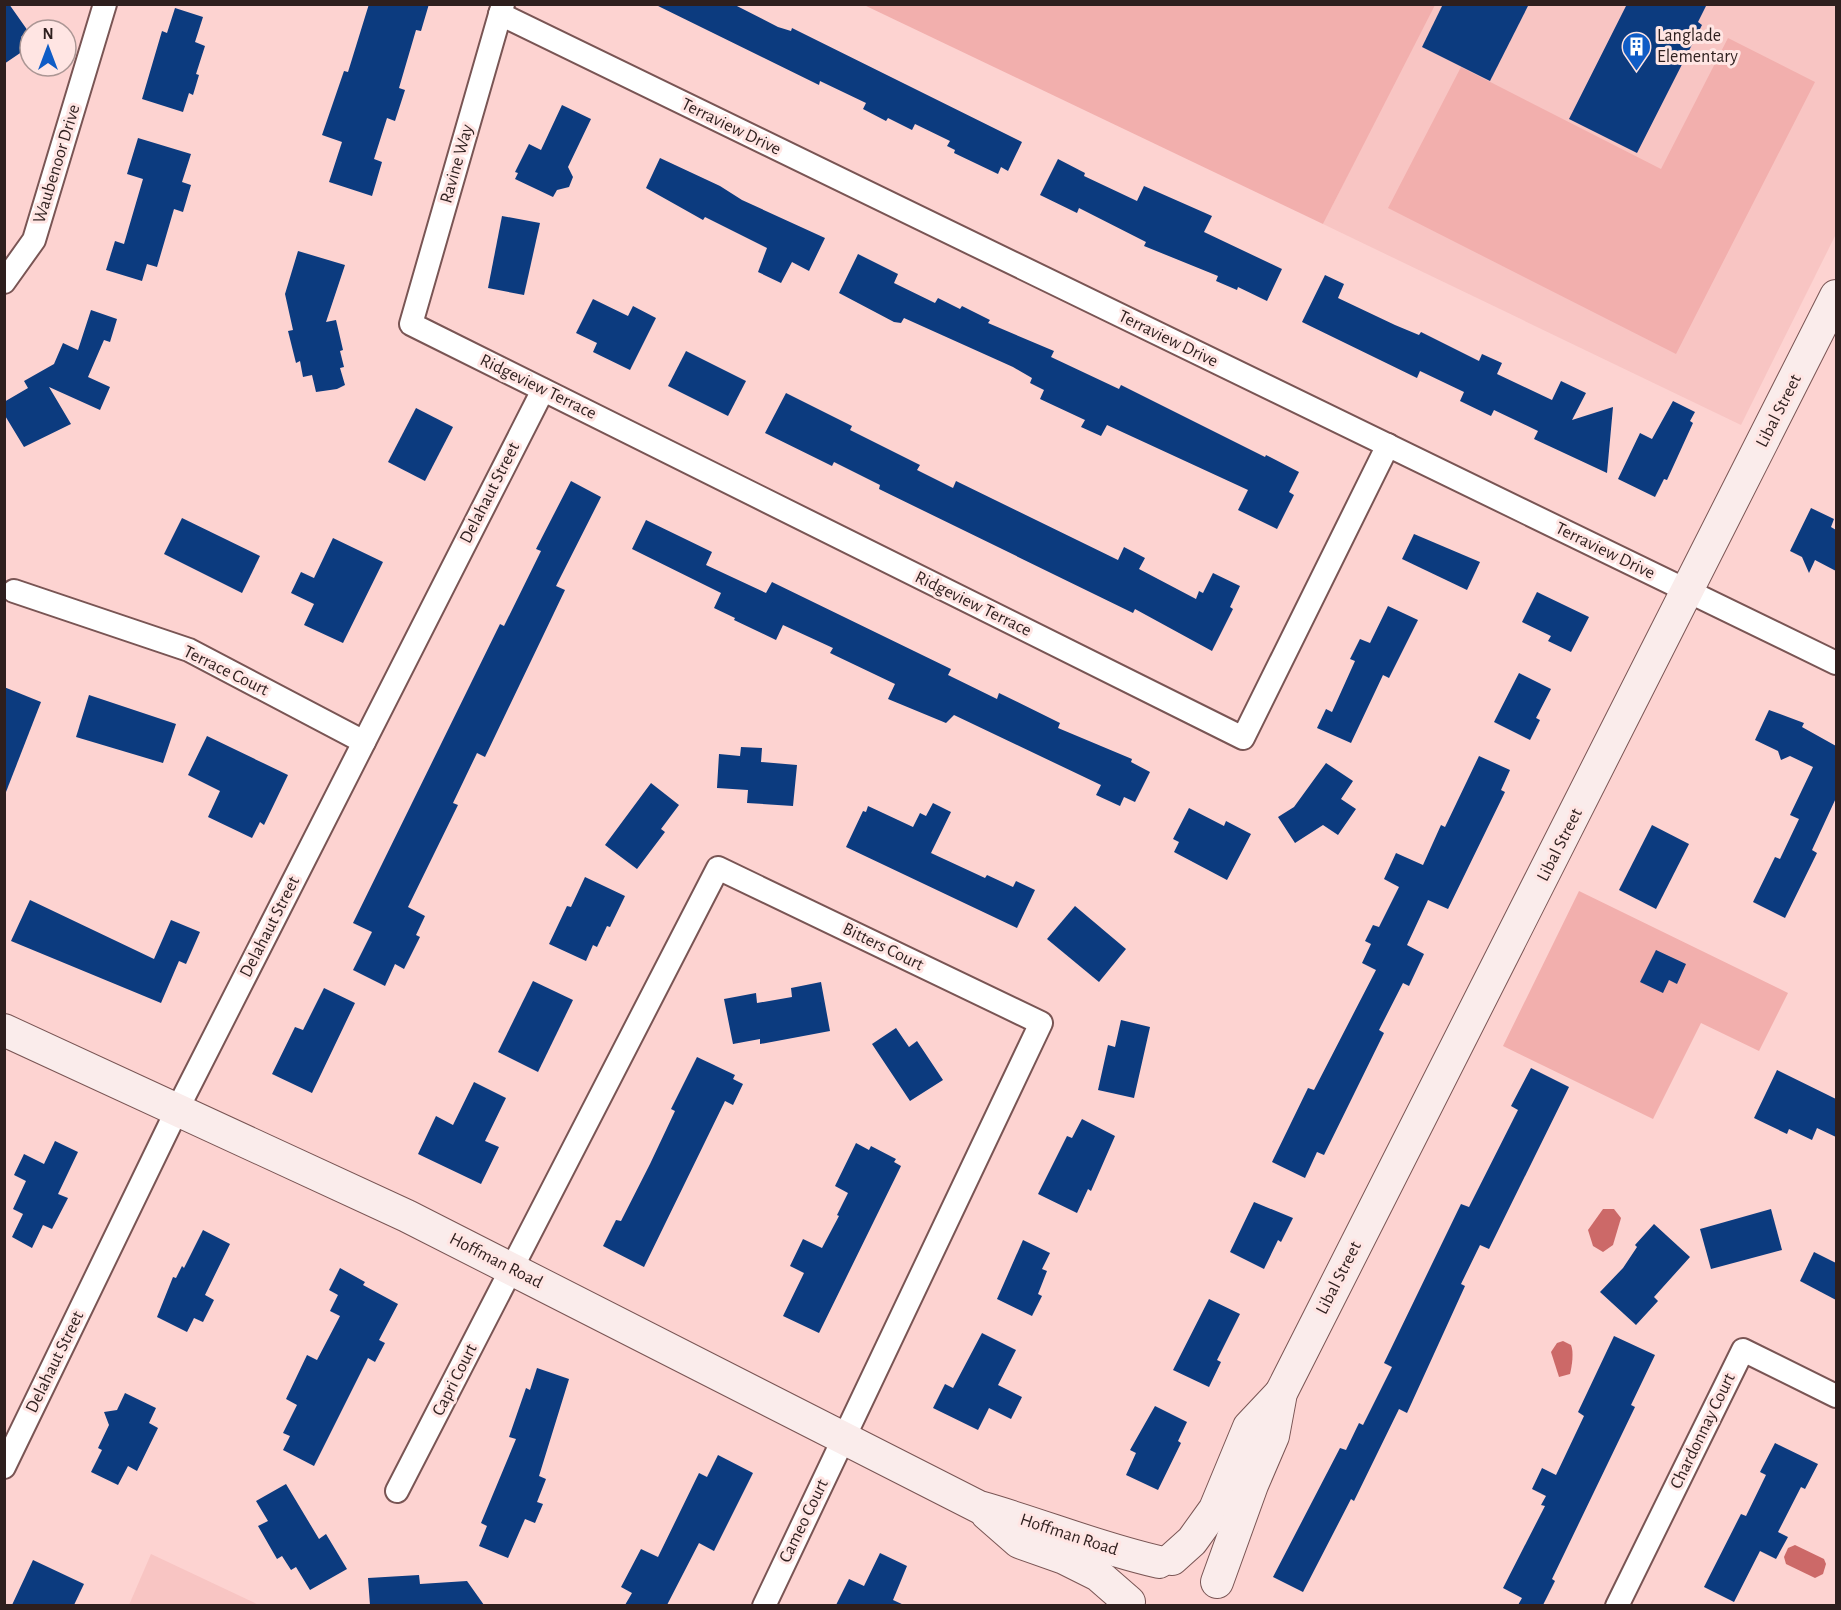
<svg xmlns="http://www.w3.org/2000/svg" width="1841" height="1610" font-family="'Alegreya Sans',sans-serif">
<style>
.built{fill:#f8c5c3}
.green{fill:#f2afad}
.water{fill:#cc6968}
.building{fill:#0c3b7f}
.lines{fill:none;stroke-linecap:round;stroke-linejoin:round}
.street-casing{stroke:#795554;stroke-width:26}
.secondary-casing{stroke:#795554;stroke-width:34}
.street{stroke:#fff;stroke-width:22}
.secondary{stroke:#faeceb;stroke-width:32}
.labels{text-anchor:middle;dominant-baseline:central;stroke-width:6;stroke-linejoin:round;paint-order:stroke}
.poi-label{font-size:18px;fill:#2e1f1e;stroke:#ffe5e3;text-anchor:start}
.street-label{font-size:18px;fill:#2e1f1e;stroke:#ffe5e3}
</style>
<rect width="100%" height="100%" fill="#fdd3d1"/>
<g class="built">
<polygon points="1433,5 1836,5 1836,234 1741,425 1323,224"/>
<polygon points="151,1554 259,1605 129,1605"/>
</g>
<g class="green">
<polygon points="864,5 1435,5 1323,224"/>
<polygon points="1728,38 1815,82 1676,354 1388,208 1461,67 1661,169"/>
<polygon points="1579,891 1788,993 1759,1051 1701,1023 1653,1119 1503,1046"/>
</g>
<g class="water">
<polygon points="1603,1209 1614,1209 1621,1218 1613,1245 1603,1252 1593,1246 1588,1230"/>
<path d="M1563,1341L1571,1345C1574,1352 1572,1366 1570,1374L1559,1377L1551,1352L1557,1343Z"/>
<polygon points="1795,1545 1824,1559 1826,1564 1823,1574 1815,1578 1786,1564 1784,1557 1788,1548"/>
</g>
<g class="building">
<polygon points="4,4 9,4 28,31 21,37 29,47 4,64"/>
<polygon points="369,4 429,4 421,31 416,30 399,88 405,90 395,121 387,118 374,159 382,162 372,196 329,182 342,142 322,135 344,71 348,72"/>
<polygon points="654,4 733,4 778,27 791,31 792,28 1022,142 1008,171 1001,167 998,174 954,153 955,150 947,146 950,141 915,124 912,130 888,118 886,121 863,109 866,103 820,81 819,85"/>
<polygon points="1443,4 1529,4 1490,81 1422,47"/>
<polygon points="1627,4 1707,4 1698,22 1702,25 1637,153 1569,119"/>
<polygon points="175,8 203,17 195,42 205,46 196,74 199,75 193,95 189,93 183,112 142,99 162,31 167,33"/>
<polygon points="562,105 591,119 568,167 573,177 569,187 557,190 553,197 515,179 518,173 515,172 529,144 541,150"/>
<polygon points="138,138 191,154 182,182 191,185 183,212 174,209 157,267 147,264 142,281 106,270 115,241 124,244 143,179 127,174"/>
<polygon points="660,158 720,186 742,200 825,238 809,271 792,262 781,283 758,272 767,248 705,217 703,220 646,188"/>
<polygon points="1058,159 1085,173 1084,176 1137,201 1144,186 1212,216 1204,232 1282,269 1267,301 1238,287 1237,290 1216,281 1218,276 1144,246 1146,242 1079,208 1077,213 1040,195"/>
<polygon points="502,216 540,223 524,295 488,288"/>
<polygon points="298,251 345,265 326,322 336,320 343,350 340,351 344,367 340,368 345,385 337,389 316,392 312,375 303,377 300,361 296,363 288,331 293,330 285,294"/>
<polygon points="858,254 898,274 894,283 935,303 938,298 960,309 962,306 990,320 988,323 1054,351 1051,357 1119,389 1121,385 1265,457 1266,455 1299,472 1289,492 1294,495 1277,529 1238,510 1248,490 1107,425 1101,436 1081,427 1085,420 1040,399 1044,390 1030,383 1032,378 1013,367 904,318 901,323 894,322 839,293"/>
<polygon points="1325,275 1344,284 1338,298 1395,325 1419,335 1421,332 1479,361 1482,354 1502,363 1497,374 1552,400 1561,381 1586,393 1572,420 1613,407 1607,473 1534,439 1538,431 1494,410 1491,416 1460,401 1464,392 1420,371 1417,378 1302,322"/>
<polygon points="593,299 628,316 633,306 656,318 630,370 593,352 597,343 576,333"/>
<polygon points="91,310 117,319 110,342 104,340 88,377 110,387 100,410 49,387 71,424 24,447 4,414 4,402 28,388 24,381 54,364 63,343 78,350"/>
<polygon points="686,351 746,381 728,416 668,386"/>
<polygon points="786,393 852,426 850,430 920,465 917,470 953,488 956,481 1118,560 1124,547 1145,558 1139,569 1196,599 1199,591 1203,593 1213,573 1240,586 1230,607 1233,609 1212,651 1135,609 1133,613 879,489 880,485 834,462 832,466 765,433"/>
<polygon points="1673,401 1695,412 1690,421 1693,423 1667,480 1664,479 1655,497 1618,479 1640,433 1652,439"/>
<polygon points="416,408 453,427 425,481 388,462"/>
<polygon points="571,481 601,497 556,586 565,590 485,757 477,753 453,803 458,805 408,907 425,916 416,935 420,937 404,969 395,964 385,986 353,970 372,932 353,923 500,624 504,626 541,551 536,549"/>
<polygon points="1811,508 1834,519 1831,527 1836,530 1836,571 1815,560 1809,573 1802,557 1790,551"/>
<polygon points="182,518 260,556 242,593 164,554"/>
<polygon points="646,520 712,552 706,565 766,593 772,582 951,669 948,675 997,699 999,693 1060,723 1058,728 1132,759 1131,762 1150,772 1135,802 1124,797 1120,806 1096,795 1101,785 954,715 946,723 888,699 895,684 830,653 833,648 783,625 776,640 734,620 735,618 714,608 721,593 632,549"/>
<polygon points="1414,534 1480,562 1467,590 1402,559"/>
<polygon points="333,538 383,562 343,643 304,625 314,604 291,593 301,572 314,578"/>
<polygon points="1537,592 1589,617 1571,652 1548,641 1551,636 1522,622"/>
<polygon points="1388,606 1418,620 1389,678 1383,675 1351,743 1317,728 1326,709 1332,712 1355,661 1350,659 1360,639 1370,643"/>
<polygon points="1519,673 1551,689 1536,718 1540,720 1530,740 1494,722"/>
<polygon points="4,687 41,702 6,792 4,792"/>
<polygon points="89,695 176,724 163,763 76,737"/>
<polygon points="1769,710 1804,723 1802,727 1836,746 1836,798 1812,850 1817,853 1785,918 1753,902 1775,857 1780,859 1799,819 1790,815 1813,767 1790,756 1781,760 1778,751 1755,740"/>
<polygon points="207,736 288,775 264,825 260,822 252,838 208,817 220,791 188,775"/>
<polygon points="741,747 762,748 761,762 797,765 793,806 747,803 748,790 717,788 719,754 740,756"/>
<polygon points="1479,756 1510,770 1501,790 1505,792 1448,909 1428,900 1407,945 1424,954 1409,986 1403,983 1379,1030 1384,1033 1324,1155 1317,1152 1305,1178 1272,1162 1308,1088 1314,1090 1376,970 1362,963 1371,944 1365,941 1373,925 1379,927 1399,887 1384,879 1396,853 1423,865 1441,825 1445,827"/>
<polygon points="1326,763 1353,781 1341,799 1356,809 1338,835 1323,825 1295,843 1278,817 1294,807"/>
<polygon points="651,783 679,805 661,829 665,832 637,869 605,845"/>
<polygon points="933,803 951,812 931,853 985,878 987,875 1013,887 1016,881 1035,890 1017,928 846,847 863,811 866,812 868,806 913,827 920,813 926,816"/>
<polygon points="1189,808 1224,826 1226,821 1251,834 1227,880 1174,852 1179,842 1173,839"/>
<polygon points="1652,825 1689,844 1656,909 1619,890"/>
<polygon points="585,877 625,896 610,927 607,926 597,947 593,945 586,961 549,944 567,906 571,907"/>
<polygon points="30,900 154,959 171,920 200,932 186,964 179,961 161,1003 11,941"/>
<polygon points="1075,906 1126,949 1099,982 1047,939"/>
<polygon points="1656,950 1686,964 1677,984 1669,980 1663,993 1640,982"/>
<polygon points="533,981 573,1000 538,1072 498,1052"/>
<polygon points="821,982 830,1031 760,1044 760,1039 733,1044 724,999 756,993 757,1003 792,997 791,988"/>
<polygon points="324,988 355,1003 312,1093 272,1074 295,1027 303,1030"/>
<polygon points="1121,1020 1150,1027 1134,1098 1098,1090 1108,1045 1115,1047"/>
<polygon points="896,1028 909,1047 917,1041 943,1080 910,1101 872,1044"/>
<polygon points="697,1057 735,1075 733,1079 743,1084 733,1105 725,1101 644,1267 603,1246 616,1220 621,1221 650,1164 675,1111 671,1109"/>
<polygon points="1531,1068 1569,1087 1489,1249 1480,1245 1461,1284 1465,1286 1407,1413 1399,1409 1354,1501 1351,1499 1303,1592 1273,1577 1340,1448 1346,1450 1359,1423 1363,1425 1392,1367 1384,1363 1461,1204 1469,1207 1518,1110 1511,1106"/>
<polygon points="1777,1070 1836,1099 1836,1137 1817,1128 1812,1140 1789,1129 1787,1134 1754,1118"/>
<polygon points="474,1082 506,1098 485,1141 499,1147 481,1184 418,1154 436,1116 453,1125"/>
<polygon points="1082,1119 1115,1136 1091,1191 1088,1189 1077,1213 1038,1194 1067,1136 1072,1138"/>
<polygon points="55,1141 78,1152 58,1194 68,1198 52,1229 43,1225 32,1248 12,1237 23,1214 13,1209 26,1181 14,1175 24,1154 44,1164"/>
<polygon points="856,1143 869,1150 871,1146 896,1159 894,1162 901,1166 819,1333 783,1316 804,1273 790,1266 803,1239 822,1248 839,1216 837,1215 848,1193 835,1186"/>
<polygon points="1254,1202 1293,1218 1281,1242 1278,1240 1264,1269 1230,1252"/>
<polygon points="1771,1209 1782,1250 1711,1269 1700,1229"/>
<polygon points="1654,1224 1690,1257 1654,1297 1658,1301 1636,1325 1600,1292 1623,1268 1637,1247 1635,1245"/>
<polygon points="203,1230 230,1244 205,1295 214,1300 203,1322 194,1318 187,1332 157,1317 173,1277 176,1278 182,1266 184,1268"/>
<polygon points="1023,1240 1050,1253 1042,1269 1047,1271 1038,1294 1042,1296 1032,1316 997,1299"/>
<polygon points="1814,1252 1836,1263 1836,1300 1800,1281"/>
<polygon points="340,1268 365,1282 363,1285 398,1304 379,1340 385,1343 375,1362 368,1358 314,1466 283,1450 290,1436 283,1433 297,1405 286,1399 307,1355 317,1360 340,1316 330,1311 338,1295 329,1290"/>
<polygon points="1209,1299 1240,1314 1217,1360 1221,1362 1209,1387 1173,1370"/>
<polygon points="982,1333 1016,1350 998,1385 1022,1397 1011,1419 989,1408 978,1430 933,1408 945,1384 953,1388"/>
<polygon points="1614,1336 1655,1355 1631,1405 1635,1407 1552,1579 1555,1581 1543,1605 1518,1605 1522,1598 1503,1588 1545,1506 1541,1505 1546,1496 1532,1489 1542,1468 1556,1475 1584,1416 1578,1412"/>
<polygon points="537,1368 569,1379 539,1476 546,1479 537,1502 543,1504 535,1523 525,1519 508,1558 479,1546 487,1526 481,1523 516,1439 509,1437 526,1388 530,1390"/>
<polygon points="125,1393 156,1408 149,1423 158,1428 137,1471 128,1466 118,1485 91,1472 102,1450 98,1448 109,1425 104,1412 117,1410"/>
<polygon points="1155,1406 1187,1422 1178,1441 1181,1443 1158,1490 1126,1475 1136,1453 1130,1450"/>
<polygon points="1775,1443 1818,1464 1805,1489 1801,1487 1778,1532 1788,1537 1776,1559 1760,1551 1734,1602 1704,1587 1741,1514 1746,1516 1766,1475 1760,1472"/>
<polygon points="718,1455 753,1473 714,1551 699,1543 667,1605 625,1605 632,1593 621,1587 641,1549 658,1557 699,1473 707,1477"/>
<polygon points="286,1484 319,1539 326,1534 347,1569 310,1590 296,1567 291,1570 282,1556 277,1559 258,1526 268,1521 256,1501"/>
<polygon points="880,1553 907,1566 893,1600 904,1605 836,1605 849,1579 864,1586"/>
<polygon points="33,1560 84,1584 74,1605 12,1605"/>
<polygon points="419,1575 420,1584 467,1581 484,1605 370,1605 368,1578"/>
</g>
<g class="lines">
<defs>
<g id="street">
<polyline points="503,4 411,324 1243,738 1388,445"/>
<polyline points="500,14 1836,663"/>
<polyline points="4,282 34,240 105,4"/>
<polyline points="14,591 189,650 364,742"/>
<polyline points="4,1467 177,1110 543,390"/>
<polyline points="397,1491 718,868 1041,1023 764,1606"/>
<polyline points="1617,1606 1743,1350 1836,1396"/>
</g>
<g id="secondary">
<path d="M4,1030L407,1216L979,1507C1040,1524 1097,1548 1159,1562"/>
<polyline points="987,1514 1019,1542 1064,1558 1098,1575 1129,1602"/>
<polyline points="1172,1559 1192,1541 1215,1509 1249,1427 1281,1393"/>
<polyline points="1217,1582 1252,1485 1273,1436 1281,1393 1836,296"/>
</g>
</defs>
<use href="#street" class="street-casing"/>
<use href="#secondary" class="secondary-casing"/>
<use href="#street" class="street"/>
<use href="#secondary" class="secondary"/>
</g>
<defs>
<symbol id="building-pin" viewBox="-11 -11 22 30"><path d="M0 17L-7.5 6A9.5 9.5 0 1 1 7.5 6Z" fill="#0f5cc6" stroke="#ffe5e3"/><path d="M-4-6H4V6H1V3H-1V6H-4ZM-2.5-4.3h1.7v1.8h-1.7ZM.8-4.3h1.7v1.8H.8ZM-2.5-1h1.7V.8h-1.7ZM.8-1h1.7V.8H.8Z" fill="#fff"/></symbol>
</defs>
<g fill-rule="evenodd">
<use href="#building-pin" x="1620" y="30" width="33" height="45"/>
</g>
<g class="labels">
<g class="poi-label">
<text x="1657" y="36">Langlade<tspan x="1657" dy="21">Elementary</tspan></text>
</g>
<g class="street-label">
<text transform="translate(731 127) rotate(26)">Terraview Drive</text>
<text transform="translate(57 164) rotate(-73)">Waubenoor Drive</text>
<text transform="translate(457 164) rotate(-74)">Ravine Way</text>
<text transform="translate(1168 339) rotate(26)">Terraview Drive</text>
<text transform="translate(538 387) rotate(26)">Ridgeview Terrace</text>
<text transform="translate(1779 411) rotate(-63)">Libal Street</text>
<text transform="translate(490 493) rotate(-63)">Delahaut Street</text>
<text transform="translate(1605 551) rotate(26)">Terraview Drive</text>
<text transform="translate(973 604) rotate(26)">Ridgeview Terrace</text>
<text transform="translate(226 671) rotate(26)">Terrace Court</text>
<text transform="translate(1560 845) rotate(-63)">Libal Street</text>
<text transform="translate(270 927) rotate(-63)">Delahaut Street</text>
<text transform="translate(883 947) rotate(26)">Bitters Court</text>
<text transform="translate(496 1261) rotate(27)">Hoffman Road</text>
<text transform="translate(1339 1278) rotate(-63)">Libal Street</text>
<text transform="translate(55 1362) rotate(-64)">Delahaut Street</text>
<text transform="translate(455 1380) rotate(-63)">Capri Court</text>
<text transform="translate(1703 1431) rotate(-64)">Chardonnay Court</text>
<text transform="translate(804 1521) rotate(-64)">Cameo Court</text>
<text transform="translate(1069 1535) rotate(18)">Hoffman Road</text>
</g>
</g>
<rect width="1841" height="1610" fill="none" stroke="#2e1f1e" stroke-width="12"/>
<g transform="translate(48 48)"><circle r="28" fill="#ffe5e3" stroke="#ab9694" stroke-width="1.5"/>
<path d="M0-4.5L10 22L0 15L-10 22Z" fill="#0f5cc6"/>
<text y="-9" font-size="16" font-weight="bold" text-anchor="middle" fill="#2e1f1e">N</text>
</g>
</svg>
